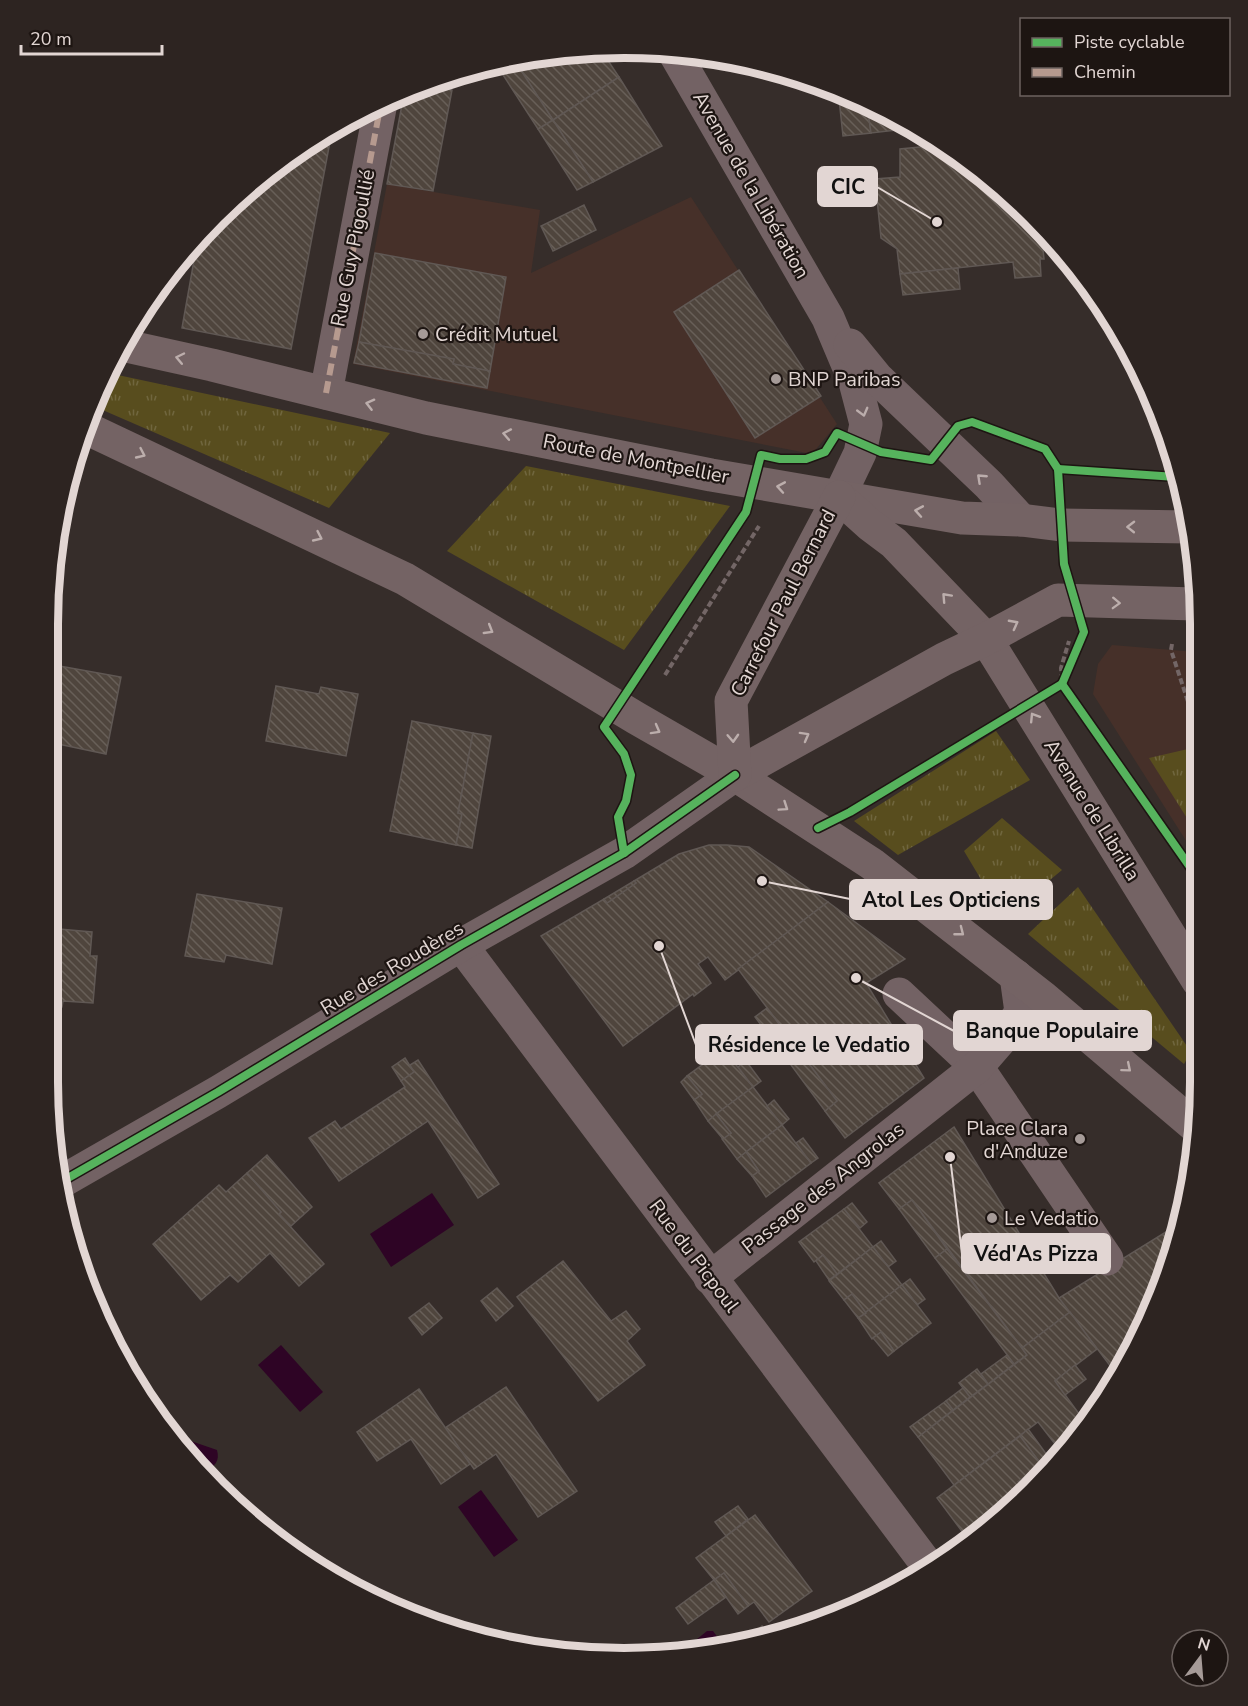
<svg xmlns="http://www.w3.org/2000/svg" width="1248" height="1706" font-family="'Nunito Sans',sans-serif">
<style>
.built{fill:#463029}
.grass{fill:url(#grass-tufts)}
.water{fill:#2e0425}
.building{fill:url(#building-back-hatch);stroke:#605854;stroke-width:1.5}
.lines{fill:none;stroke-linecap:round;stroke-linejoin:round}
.path{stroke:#736666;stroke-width:4;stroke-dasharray:6 3;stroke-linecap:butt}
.minor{stroke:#736264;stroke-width:33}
.major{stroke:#746364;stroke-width:33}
.quiet{stroke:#b69a8f;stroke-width:6;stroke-dasharray:12 6;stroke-linecap:butt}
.cycleway-casing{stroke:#1d1512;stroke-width:11}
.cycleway{stroke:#56b35d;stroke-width:8}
.oneway{stroke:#bcaeac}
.oneway2{stroke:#bbadac}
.poi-dot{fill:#a69b98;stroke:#1d1512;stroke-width:2}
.labels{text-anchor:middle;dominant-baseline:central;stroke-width:4.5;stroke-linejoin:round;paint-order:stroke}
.street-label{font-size:20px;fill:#e2d6d3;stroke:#1d1512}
.poi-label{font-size:20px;fill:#e2d6d3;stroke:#1d1512;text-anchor:start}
.rim{fill:none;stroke:#e2d6d3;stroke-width:8}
.leader{fill:none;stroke:#e2d6d3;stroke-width:2}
.callout-dot{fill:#e2d6d3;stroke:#1d1512;stroke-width:2}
.callout{fill:#e2d6d3;stroke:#e2d6d3;stroke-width:2}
.callout-label{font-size:21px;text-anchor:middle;font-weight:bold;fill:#111}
</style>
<defs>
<pattern id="grass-tufts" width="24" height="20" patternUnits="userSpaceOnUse" patternTransform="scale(1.5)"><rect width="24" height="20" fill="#584d1e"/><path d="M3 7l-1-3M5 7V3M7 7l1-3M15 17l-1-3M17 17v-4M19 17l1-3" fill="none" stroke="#70663e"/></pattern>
<pattern id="building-back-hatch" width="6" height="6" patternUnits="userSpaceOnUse" patternTransform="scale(1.5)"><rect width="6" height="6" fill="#4f453d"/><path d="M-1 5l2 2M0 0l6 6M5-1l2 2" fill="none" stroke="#685f58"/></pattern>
</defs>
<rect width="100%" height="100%" fill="#362d2a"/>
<g class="built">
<polygon points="387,184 540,210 531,273 691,197 837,424 812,454 353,364"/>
<polygon points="1112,645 1196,652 1197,858 1093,694 1098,664"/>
</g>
<g class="grass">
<polygon points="113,374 390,433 329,508 98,408"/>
<polygon points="526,466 730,506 624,650 447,551"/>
<polygon points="996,731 1030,780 898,855 854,821"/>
<polygon points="1188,749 1196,762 1197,834 1149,758"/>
<polygon points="1002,818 1062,870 1004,918 964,851"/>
<polygon points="1078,887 1191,1052 1184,1064 1028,934"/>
</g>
<g class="water">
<polygon points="432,1193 454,1225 391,1267 370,1234"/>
<polygon points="281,1345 323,1392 300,1412 258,1365"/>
<path d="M188,1440L217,1450C220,1461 215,1467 205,1470L187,1450Z"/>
<polygon points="481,1490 518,1540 494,1557 458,1507"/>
<polygon points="707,1631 713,1631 724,1646 699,1653 694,1653 690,1649 691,1644"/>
</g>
<g class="building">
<polygon points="586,49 601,50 619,77 553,120 515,61"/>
<polygon points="515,61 553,120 538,129 496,64"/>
<polygon points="619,77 662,146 593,182 553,120"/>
<polygon points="433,84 452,90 433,191 387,184 404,94"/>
<polygon points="851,98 867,105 871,133 843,136 839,99"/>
<polygon points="867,105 912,125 915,128 871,133"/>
<polygon points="553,120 593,182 577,190 538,129"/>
<polygon points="332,131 291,349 182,328 196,249 273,167"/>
<polygon points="940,145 1004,191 1041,230 1044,259 1040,259 1041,276 1015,278 1013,262 900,274 897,249 881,238 875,179 900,177 900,149"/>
<polygon points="584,205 596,230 553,251 541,226"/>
<polygon points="375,253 506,277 490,371 453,364 454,359 359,342"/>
<polygon points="958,268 960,289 903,295 900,274"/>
<polygon points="739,270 821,396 755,438 674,312"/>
<polygon points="359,342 454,359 453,364 490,371 487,388 354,363"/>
<polygon points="54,665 121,677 106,754 48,742 48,695"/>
<polygon points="276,686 319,694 321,687 358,694 346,756 266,741"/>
<polygon points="412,721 473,733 458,813 462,814 456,845 390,831"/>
<polygon points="473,733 491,736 472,848 456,845 462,814 458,813"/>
<polygon points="709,845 727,845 749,847 828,902 725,980 708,957 698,964 711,983 694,996 693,994 623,1046 541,936 604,899 607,903 636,883 634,881 679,854"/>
<polygon points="634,881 636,883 607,903 604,899"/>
<polygon points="197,894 282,908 272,964 226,955 224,962 185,956"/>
<polygon points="828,902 905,959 866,983 924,1078 845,1138 825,1111 837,1101 738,969"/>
<polygon points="48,928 92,932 90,956 97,956 93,1003 63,1001 62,1007 48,1006"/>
<polygon points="767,1008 800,1052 788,1061 755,1017"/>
<polygon points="724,1049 753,1087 708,1121 694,1100 702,1094 687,1076"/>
<polygon points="800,1052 837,1101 825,1111 788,1061"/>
<polygon points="405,1058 414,1072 401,1081 392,1067"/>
<polygon points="418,1060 499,1184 478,1198 428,1121 339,1181 309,1138 335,1121 341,1129 405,1087 401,1081 414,1072 410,1065"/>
<polygon points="746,1061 761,1081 753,1087 738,1067"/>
<polygon points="687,1076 702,1094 694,1100 681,1082"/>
<polygon points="753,1087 782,1125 737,1159 722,1139 731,1133 716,1114"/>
<polygon points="774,1100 789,1119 782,1125 767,1106"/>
<polygon points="716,1114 731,1133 723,1139 708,1121"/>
<polygon points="782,1125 811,1163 766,1197 752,1176 759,1171 746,1152"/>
<polygon points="954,1127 1059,1298 1070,1312 1022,1348 912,1200 899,1209 879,1183"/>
<polygon points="803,1138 818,1158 811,1163 796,1143"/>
<polygon points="746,1152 759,1171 752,1176 737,1159"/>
<polygon points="267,1155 312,1207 291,1226 279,1214 281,1212 247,1173"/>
<polygon points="247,1173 281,1212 279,1214 324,1264 299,1286 270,1253 238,1282 230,1275 201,1300 153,1244 219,1185 226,1192"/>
<polygon points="912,1200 947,1249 935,1258 899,1209"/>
<polygon points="852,1203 867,1222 860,1228 844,1209"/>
<polygon points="844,1209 873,1247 837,1274 823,1255 814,1262 799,1242"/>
<polygon points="1174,1227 1180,1233 1140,1337 1117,1375 1059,1298"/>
<polygon points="881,1241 896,1261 888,1267 873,1247"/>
<polygon points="873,1247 902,1285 866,1313 852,1294 844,1300 829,1281"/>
<polygon points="947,1249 1027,1355 1014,1364 935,1258"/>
<polygon points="823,1255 837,1274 829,1280 816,1261"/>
<polygon points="563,1261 611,1321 626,1311 640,1329 627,1341 645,1365 598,1401 517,1297"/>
<polygon points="910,1279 925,1299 917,1305 902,1285"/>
<polygon points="902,1285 931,1323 894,1351 881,1332 872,1339 858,1318"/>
<polygon points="497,1288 513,1306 496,1321 481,1301"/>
<polygon points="852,1294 866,1313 858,1318 844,1300"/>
<polygon points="429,1303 442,1318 422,1335 409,1318"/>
<polygon points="1070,1312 1097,1349 1055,1381 1085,1422 1055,1444 1038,1422 954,1485 918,1437 1027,1355 1022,1348"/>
<polygon points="881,1332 894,1351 888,1356 873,1338"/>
<polygon points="1007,1355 1014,1364 988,1384 981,1374"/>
<polygon points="1075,1365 1086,1379 1065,1395 1055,1381"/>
<polygon points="977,1369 988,1384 970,1397 959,1383"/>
<polygon points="506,1387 577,1491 538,1517 496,1454 474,1469 445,1428"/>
<polygon points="963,1388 970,1397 953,1410 946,1401"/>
<polygon points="419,1389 470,1464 441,1484 411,1439 377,1461 357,1432"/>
<polygon points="946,1401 953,1410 918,1437 910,1427"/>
<polygon points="1028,1429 1052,1462 1024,1490 1018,1482 1041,1464 1020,1436"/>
<polygon points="1020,1436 1041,1464 1018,1482 1024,1490 975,1539 970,1542 937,1498"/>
<polygon points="738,1506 748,1519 726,1536 715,1522"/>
<polygon points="755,1515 812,1591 769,1622 754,1602 748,1606 724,1573 714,1580 696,1558"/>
<polygon points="270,1524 289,1544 288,1545 264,1529"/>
<polygon points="724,1573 748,1606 738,1614 714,1580"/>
<polygon points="714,1580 726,1597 688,1624 676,1608"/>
<polygon points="375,1594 406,1611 372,1600"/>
<polygon points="762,1626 768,1635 749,1640 748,1637"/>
</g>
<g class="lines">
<g class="path">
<polyline points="1172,644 1171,650 1196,726"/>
<polyline points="665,675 759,526"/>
<polyline points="1062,680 1061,668 1069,641"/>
</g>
<g class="minor">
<polyline points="674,52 828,318 855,382 866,424 860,453 839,497"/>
<polyline points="850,345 877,378 989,485 1021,520"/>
<polyline points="326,393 381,103"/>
<polyline points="461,945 928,1566"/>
<polyline points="899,994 977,1067 1107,1259"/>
<polyline points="61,1182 218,1092 461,945 624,853 735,775"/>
<polyline points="710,1278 977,1067 1009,1030 1021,1012 1016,976"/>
</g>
<g class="major">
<polyline points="126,346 212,365 426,418 711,475 962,518 1021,520 1061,525 1189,527"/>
<polyline points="88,429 405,579 636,718 735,775 872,864 1044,998 1197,1128"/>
<polyline points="839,497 870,525 894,543 986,639 1198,981"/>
<polyline points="735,775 944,659 986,639 1058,600 1195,604"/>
<polyline points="735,775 731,701 839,497"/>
</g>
<polyline class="quiet" points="326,393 381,103"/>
<defs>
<g id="cycleway">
<polyline points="1058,469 1176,477"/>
<polyline points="818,828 850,812 1062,684 1197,877"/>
<polyline points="624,853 618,817 626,801 631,775 624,754 604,727 746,512 761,455 780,459 806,459 825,452 837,433 881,452 931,460 958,426 972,422 1045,449 1058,469 1064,564 1084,632 1062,684"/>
<polyline points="61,1182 218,1092 461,945 624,853 735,775"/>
</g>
</defs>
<use href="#cycleway" class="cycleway-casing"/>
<use href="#cycleway" class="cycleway"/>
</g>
<defs><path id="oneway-chevron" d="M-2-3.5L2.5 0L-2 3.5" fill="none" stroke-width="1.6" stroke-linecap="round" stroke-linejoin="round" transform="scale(1.5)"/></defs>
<g class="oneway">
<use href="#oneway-chevron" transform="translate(180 358) rotate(-168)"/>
<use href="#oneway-chevron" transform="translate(370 404) rotate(-166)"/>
<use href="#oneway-chevron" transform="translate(507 434) rotate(-169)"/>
<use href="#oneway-chevron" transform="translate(141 454) rotate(25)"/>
<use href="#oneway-chevron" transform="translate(781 487) rotate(-170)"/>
<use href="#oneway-chevron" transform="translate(919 511) rotate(-170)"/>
<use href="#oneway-chevron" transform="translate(1131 527) rotate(-179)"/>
<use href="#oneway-chevron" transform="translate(318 537) rotate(25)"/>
<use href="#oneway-chevron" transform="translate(946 597) rotate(-133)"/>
<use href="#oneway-chevron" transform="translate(1116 603) rotate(2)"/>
<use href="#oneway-chevron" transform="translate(1014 624) rotate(-28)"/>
<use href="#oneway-chevron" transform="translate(489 630) rotate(31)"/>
<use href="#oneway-chevron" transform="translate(1034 717) rotate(-122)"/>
<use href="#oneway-chevron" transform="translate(656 730) rotate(29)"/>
<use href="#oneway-chevron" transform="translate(805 736) rotate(-29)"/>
<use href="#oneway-chevron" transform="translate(733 738) rotate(87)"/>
<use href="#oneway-chevron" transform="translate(784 807) rotate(34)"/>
<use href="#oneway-chevron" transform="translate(960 932) rotate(38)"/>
<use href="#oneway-chevron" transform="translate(1127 1068) rotate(40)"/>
</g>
<g class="oneway2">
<use href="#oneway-chevron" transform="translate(863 412) rotate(75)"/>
<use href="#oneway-chevron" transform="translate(981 478) rotate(-137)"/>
</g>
<g class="poi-dot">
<circle cx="423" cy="334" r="6"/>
<circle cx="776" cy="379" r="6"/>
<circle cx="1080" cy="1139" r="6"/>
<circle cx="992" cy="1218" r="6"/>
</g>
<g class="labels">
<g class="street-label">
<text transform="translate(751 185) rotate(60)">Avenue de la Libération</text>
<text transform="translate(353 248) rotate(-79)">Rue Guy Pigoullié</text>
<text transform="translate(636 459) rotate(11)">Route de Montpellier</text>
<text transform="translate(783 603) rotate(-63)">Carrefour Paul Bernard</text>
<text transform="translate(1092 810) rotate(58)">Avenue de Librilla</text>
<text transform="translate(392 968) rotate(-31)">Rue des Roudères</text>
<text transform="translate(823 1188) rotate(-38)">Passage des Angrolas</text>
<text transform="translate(694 1256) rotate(53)">Rue du Picpoul</text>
</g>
<g class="poi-label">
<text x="435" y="334">Crédit Mutuel</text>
<text x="788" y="379">BNP Paribas</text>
<text x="1068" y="1128" text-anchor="end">Place Clara<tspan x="1068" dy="23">d'Anduze</tspan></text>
<text x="1004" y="1218">Le Vedatio</text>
</g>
</g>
<path d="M0 0H1248V1706H0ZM624 58H624A566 566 0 0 1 1190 624V1082A566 566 0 0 1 624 1648H624A566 566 0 0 1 58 1082V624A566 566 0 0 1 624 58Z" fill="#2d2421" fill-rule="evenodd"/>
<path class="rim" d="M624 58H624A566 566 0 0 1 1190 624V1082A566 566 0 0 1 624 1648H624A566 566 0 0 1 58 1082V624A566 566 0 0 1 624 58Z"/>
<path class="leader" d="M937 222L877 187M762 881L850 899M856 978L954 1031M659 946L696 1045M950 1157L962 1254"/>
<g class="callout-dot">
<circle cx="937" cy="222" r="6"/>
<circle cx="762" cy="881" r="6"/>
<circle cx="856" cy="978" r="6"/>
<circle cx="659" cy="946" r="6"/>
<circle cx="950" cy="1157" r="6"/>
</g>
<g class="callout">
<rect x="818" y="167" width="59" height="39" rx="6"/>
<rect x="850" y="880" width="202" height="39" rx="6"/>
<rect x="954" y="1011" width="197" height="39" rx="6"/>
<rect x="696" y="1025" width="226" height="39" rx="6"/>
<rect x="962" y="1234" width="148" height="39" rx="6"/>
</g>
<g class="callout-label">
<text x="848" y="194">CIC</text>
<text x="951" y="907">Atol Les Opticiens</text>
<text x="1052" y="1038">Banque Populaire</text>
<text x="809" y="1052">Résidence le Vedatio</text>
<text x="1036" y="1261">Véd'As Pizza</text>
</g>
<rect x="1020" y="18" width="210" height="78" fill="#1d1512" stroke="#6c625f" stroke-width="1.5"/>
<rect x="1032" y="38" width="30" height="9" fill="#56b35d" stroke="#6c625f" stroke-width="1.5"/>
<text x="1074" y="48" font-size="18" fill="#e2d6d3">Piste cyclable</text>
<rect x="1032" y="68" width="30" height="9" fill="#b69a8f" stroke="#6c625f" stroke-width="1.5"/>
<text x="1074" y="78" font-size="18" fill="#e2d6d3">Chemin</text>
<g transform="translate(1200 1658) rotate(16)"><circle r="28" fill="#1d1512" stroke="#6c625f" stroke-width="1.5"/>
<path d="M0-4.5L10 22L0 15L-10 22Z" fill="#a69b98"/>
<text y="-9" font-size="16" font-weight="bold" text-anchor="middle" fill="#e2d6d3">N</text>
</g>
<path d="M21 45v9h141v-9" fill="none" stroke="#e2d6d3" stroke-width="3"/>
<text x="30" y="45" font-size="18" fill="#e2d6d3" stroke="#1d1512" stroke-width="4.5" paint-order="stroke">20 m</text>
</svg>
